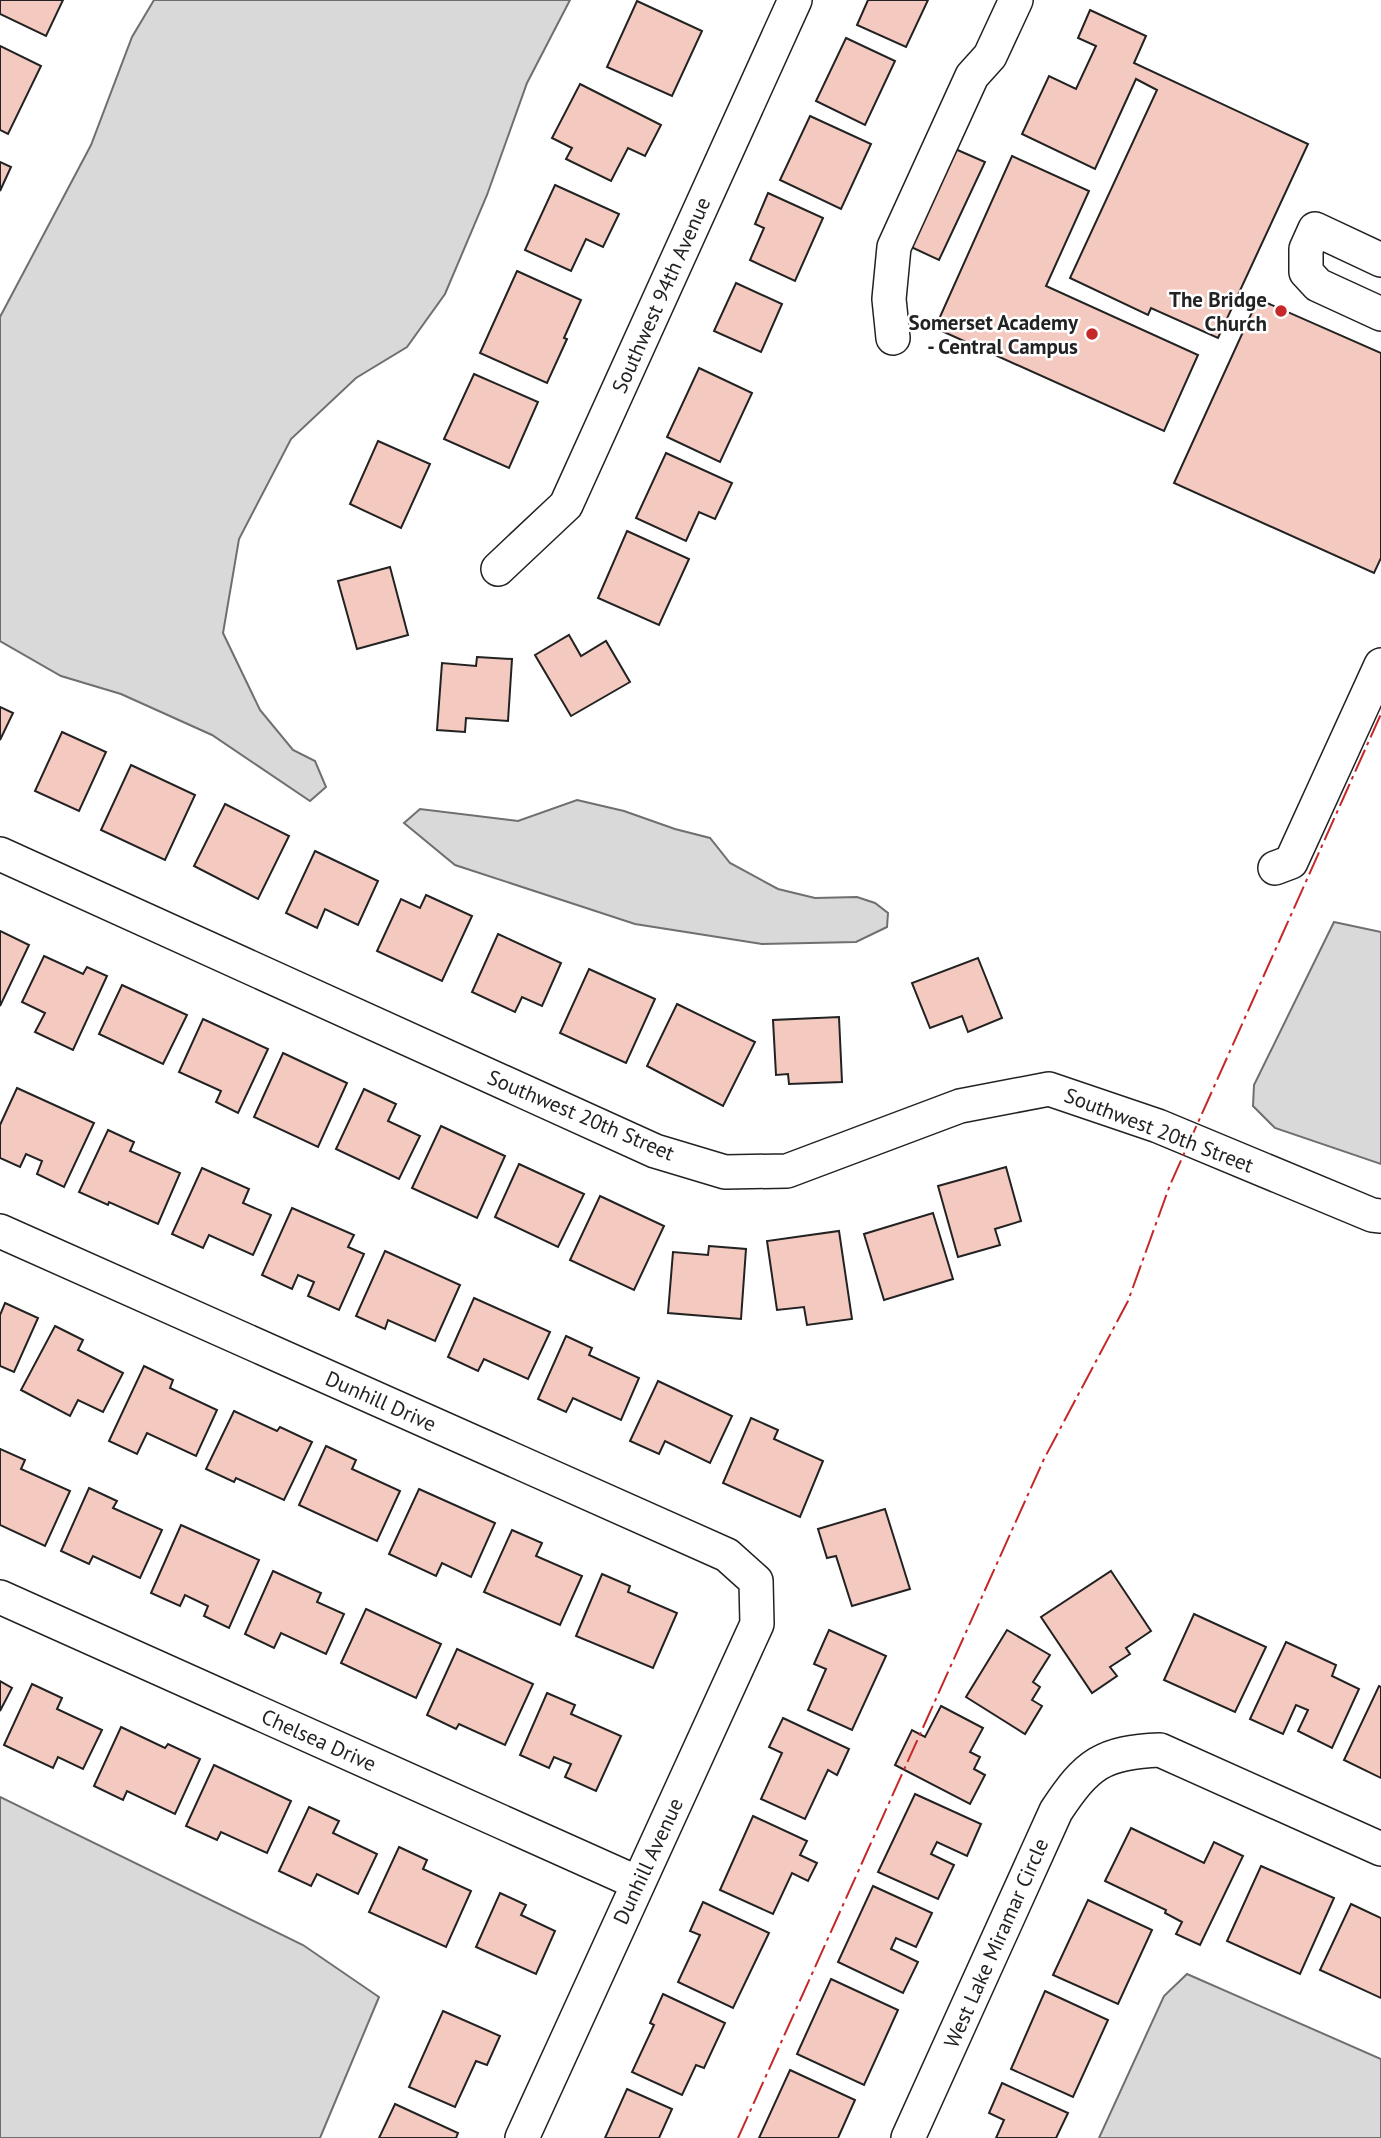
<svg xmlns="http://www.w3.org/2000/svg" width="1381" height="2138" font-family="'PT Sans',sans-serif">
<style>
.water{fill:#d9d9d9;stroke:#6f6f6f;stroke-width:2}
.building{fill:#f3c9c0;stroke:#222;stroke-width:2}
.lines{fill:none;stroke-linecap:round;stroke-linejoin:round}
.minor-casing{stroke:#222;stroke-width:36}
.minor{stroke:#fff;stroke-width:33}
.power{stroke:#c62828;stroke-width:2;stroke-dasharray:24 5 3.5 5;stroke-linecap:butt}
.poi-dot{fill:#c62828;stroke:#fff;stroke-width:2.5}
.labels{text-anchor:middle;dominant-baseline:central;stroke-width:5;stroke-linejoin:round;paint-order:stroke}
.street-label{font-size:21px;fill:#222;stroke:#fff}
.poi-label{font-size:21px;font-weight:bold;fill:#222;stroke:#fff;text-anchor:end}
</style>
<rect width="100%" height="100%" fill="#fff"/>
<g class="water">
<polygon points="154,0 570,0 527,83 487,195 445,294 407,347 356,378 291,439 239,539 223,633 260,710 293,750 315,761 326,787 310,801 212,735 121,694 61,676 0,641 0,317 91,145 132,37"/>
<polygon points="577,800 624,811 675,829 710,838 730,863 778,889 815,898 857,897 875,903 888,913 887,927 856,942 762,944 635,924 455,865 404,823 420,809 518,821"/>
<polygon points="1334,922 1381,932 1381,1164 1275,1128 1253,1106 1254,1085"/>
<polygon points="0,1797 303,1945 379,1997 320,2138 0,2138"/>
<polygon points="1187,1974 1381,2059 1381,2138 1099,2138 1164,1996"/>
</g>
<g class="building">
<polygon points="0,0 63,0 46,36 0,14"/>
<polygon points="868,0 928,0 906,47 857,25"/>
<polygon points="637,1 702,31 672,96 607,67"/>
<polygon points="1090,10 1146,36 1134,63 1308,144 1218,338 1151,308 1148,315 1070,278 1157,90 1136,79 1095,169 1022,134 1049,76 1076,89 1096,46 1078,38"/>
<polygon points="846,38 895,61 865,125 816,101"/>
<polygon points="0,46 41,66 8,134 0,130"/>
<polygon points="580,84 661,125 645,156 628,148 611,181 566,159 572,148 552,138"/>
<polygon points="810,116 871,144 841,209 780,180"/>
<polygon points="953,148 985,162 939,260 909,246"/>
<polygon points="1012,156 1089,191 1046,286 1198,355 1164,431 935,328"/>
<polygon points="0,162 11,167 0,191"/>
<polygon points="555,185 619,214 603,247 586,239 571,271 525,250"/>
<polygon points="768,193 823,218 795,281 750,260 764,228 755,224"/>
<polygon points="517,271 581,300 564,338 567,339 547,383 480,353"/>
<polygon points="736,283 782,304 761,352 714,331"/>
<polygon points="1258,299 1381,353 1381,558 1374,573 1174,483"/>
<polygon points="699,368 752,393 720,462 667,437"/>
<polygon points="474,374 538,402 509,468 444,439"/>
<polygon points="378,441 430,464 401,528 350,504"/>
<polygon points="666,453 732,483 715,519 699,512 686,541 636,518"/>
<polygon points="627,531 689,559 659,625 598,598"/>
<polygon points="390,567 408,635 357,649 338,581"/>
<polygon points="569,635 581,656 606,641 630,682 571,716 535,655"/>
<polygon points="477,657 512,659 508,721 466,718 465,732 437,730 442,663 476,666"/>
<polygon points="0,707 13,713 0,740"/>
<polygon points="62,732 106,752 79,811 35,791"/>
<polygon points="131,765 195,795 165,860 101,830"/>
<polygon points="225,804 289,836 258,899 194,866"/>
<polygon points="315,851 378,881 358,925 325,909 317,928 286,913"/>
<polygon points="426,895 472,916 442,981 377,951 401,899 420,908"/>
<polygon points="0,931 29,945 0,1006"/>
<polygon points="498,934 561,963 542,1006 522,997 515,1012 472,992"/>
<polygon points="44,956 83,974 87,967 107,976 73,1050 35,1032 45,1013 22,1002"/>
<polygon points="978,958 1002,1018 968,1032 962,1016 930,1028 912,983"/>
<polygon points="589,969 655,999 626,1063 560,1033"/>
<polygon points="122,985 187,1015 163,1064 99,1034"/>
<polygon points="677,1004 755,1042 723,1106 647,1066"/>
<polygon points="839,1017 842,1082 789,1084 788,1074 776,1075 773,1020"/>
<polygon points="203,1019 268,1049 238,1113 216,1102 221,1091 179,1072"/>
<polygon points="283,1053 347,1083 318,1147 254,1117"/>
<polygon points="17,1088 94,1123 64,1187 37,1174 42,1161 26,1154 20,1167 0,1158 0,1125"/>
<polygon points="364,1089 396,1104 388,1121 420,1136 399,1179 336,1149"/>
<polygon points="441,1126 505,1156 477,1218 412,1188"/>
<polygon points="108,1130 134,1142 130,1151 180,1173 158,1224 109,1202 108,1205 79,1192"/>
<polygon points="519,1164 584,1194 558,1247 495,1217"/>
<polygon points="1006,1167 1021,1221 995,1229 1000,1245 958,1257 938,1186"/>
<polygon points="202,1168 249,1189 243,1203 271,1215 253,1255 209,1235 203,1248 172,1234"/>
<polygon points="600,1196 664,1226 634,1290 570,1260"/>
<polygon points="292,1208 354,1235 348,1247 364,1254 339,1310 308,1296 314,1282 298,1275 292,1289 262,1275"/>
<polygon points="933,1213 953,1279 884,1300 864,1234"/>
<polygon points="839,1231 852,1319 807,1325 804,1307 777,1310 767,1241"/>
<polygon points="709,1246 746,1249 741,1319 668,1313 673,1252 708,1255"/>
<polygon points="385,1251 460,1285 435,1341 388,1320 385,1329 356,1316"/>
<polygon points="474,1298 550,1332 528,1379 484,1359 478,1371 448,1357"/>
<polygon points="5,1303 38,1318 14,1372 0,1366 0,1315"/>
<polygon points="55,1326 83,1340 78,1350 123,1373 103,1412 78,1400 70,1416 21,1390"/>
<polygon points="566,1336 592,1348 589,1355 639,1378 621,1420 573,1398 566,1412 538,1399"/>
<polygon points="144,1366 173,1380 170,1388 217,1410 196,1456 147,1433 137,1454 109,1441"/>
<polygon points="658,1381 732,1416 710,1463 665,1441 659,1454 630,1441"/>
<polygon points="234,1411 277,1431 280,1427 312,1442 284,1500 236,1478 234,1482 206,1469"/>
<polygon points="751,1418 778,1430 774,1439 823,1461 800,1517 723,1483"/>
<polygon points="326,1446 356,1460 352,1469 400,1491 377,1541 299,1505"/>
<polygon points="0,1449 25,1460 21,1469 70,1491 45,1546 0,1525"/>
<polygon points="89,1488 117,1501 113,1508 162,1530 140,1578 93,1556 89,1564 61,1551"/>
<polygon points="419,1489 495,1523 471,1577 442,1563 436,1576 389,1554"/>
<polygon points="885,1509 910,1589 852,1606 836,1556 827,1558 818,1529"/>
<polygon points="181,1525 259,1560 229,1628 204,1616 208,1606 185,1595 180,1606 151,1593"/>
<polygon points="512,1530 542,1543 536,1556 582,1576 560,1625 484,1592"/>
<polygon points="273,1571 321,1593 317,1602 344,1614 326,1654 281,1633 274,1648 245,1634"/>
<polygon points="1111,1571 1151,1631 1126,1648 1130,1654 1110,1667 1117,1676 1092,1693 1041,1617"/>
<polygon points="602,1574 630,1586 628,1592 677,1613 653,1668 576,1636"/>
<polygon points="366,1609 441,1644 416,1698 341,1663"/>
<polygon points="1194,1614 1266,1647 1235,1712 1164,1680"/>
<polygon points="829,1630 886,1656 852,1730 808,1710 826,1669 814,1664"/>
<polygon points="1007,1630 1050,1655 1033,1682 1040,1687 1032,1700 1042,1706 1025,1734 966,1697"/>
<polygon points="1286,1642 1336,1665 1332,1676 1359,1689 1332,1748 1298,1731 1308,1710 1296,1705 1283,1734 1250,1719"/>
<polygon points="457,1649 533,1684 505,1745 459,1724 456,1729 427,1715"/>
<polygon points="0,1681 12,1688 0,1711"/>
<polygon points="32,1684 62,1698 57,1709 102,1730 83,1769 58,1757 53,1768 4,1745"/>
<polygon points="1379,1686 1381,1687 1381,1778 1344,1760"/>
<polygon points="547,1693 575,1705 571,1714 621,1736 596,1791 565,1777 571,1764 554,1757 549,1768 520,1755"/>
<polygon points="941,1706 983,1728 970,1752 980,1757 974,1769 985,1775 970,1804 895,1765 912,1730 925,1737"/>
<polygon points="783,1718 849,1749 837,1775 828,1770 805,1819 761,1799 782,1753 769,1747"/>
<polygon points="121,1727 165,1748 168,1744 200,1759 175,1814 127,1791 123,1800 94,1786"/>
<polygon points="214,1765 291,1801 267,1853 221,1832 217,1840 186,1826"/>
<polygon points="915,1794 981,1824 967,1856 937,1842 931,1854 954,1865 938,1899 878,1872"/>
<polygon points="309,1807 339,1821 333,1833 377,1854 358,1894 317,1874 311,1886 279,1871"/>
<polygon points="753,1816 807,1841 800,1855 817,1863 808,1881 792,1873 773,1914 720,1890"/>
<polygon points="1131,1828 1204,1863 1214,1842 1243,1856 1200,1945 1176,1934 1182,1922 1165,1913 1166,1910 1105,1881"/>
<polygon points="399,1847 427,1860 423,1869 471,1891 446,1947 369,1912"/>
<polygon points="1261,1866 1334,1898 1300,1974 1227,1941"/>
<polygon points="873,1886 932,1913 916,1947 896,1938 891,1949 918,1962 903,1993 838,1962"/>
<polygon points="500,1893 526,1905 521,1915 555,1931 536,1974 476,1947"/>
<polygon points="1088,1900 1152,1930 1118,2004 1053,1975"/>
<polygon points="703,1902 769,1933 733,2008 678,1982 700,1935 690,1931"/>
<polygon points="1351,1904 1381,1918 1381,1998 1320,1970"/>
<polygon points="831,1979 898,2010 864,2085 797,2054"/>
<polygon points="1045,1991 1108,2020 1073,2097 1011,2069"/>
<polygon points="663,1994 725,2023 704,2068 696,2065 682,2095 632,2072 654,2025 650,2023"/>
<polygon points="443,2011 500,2036 487,2065 476,2061 455,2107 409,2087"/>
<polygon points="790,2070 855,2100 838,2138 759,2138"/>
<polygon points="1002,2083 1068,2113 1056,2138 996,2138 1004,2120 989,2113"/>
<polygon points="627,2089 672,2109 659,2138 605,2138"/>
<polygon points="395,2104 458,2133 456,2138 379,2138"/>
</g>
<g class="lines">
<defs>
<g id="minor">
<polyline points="1381,260 1315,229 1306,249 1306,272 1318,285 1381,314"/>
<polyline points="893,338 889,299 894,247 972,76 990,56 1016,0"/>
<polyline points="498,569 566,505 795,0"/>
<polyline points="0,854 655,1151 725,1172 787,1171 960,1106 1049,1089 1158,1126 1372,1215 1381,1216"/>
<polyline points="1275,868 1291,862 1381,665"/>
<polyline points="0,1231 727,1555 756,1581 757,1624 522,2138"/>
<polyline points="0,1597 638,1883"/>
<path d="M908,2138L1056,1811C1087,1764 1103,1752 1160,1750L1381,1849"/>
</g>
</defs>
<use href="#minor" class="minor-casing"/>
<use href="#minor" class="minor"/>
<polyline class="power" points="738,2138 1044,1459 1128,1301 1170,1185 1381,714"/>
</g>
<g class="poi-dot">
<circle cx="1281" cy="311" r="7"/>
<circle cx="1092" cy="334" r="7"/>
</g>
<g class="labels">
<g class="street-label">
<text transform="translate(661 295) rotate(-66)">Southwest 94th Avenue</text>
<text transform="translate(581 1115) rotate(23)">Southwest 20th Street</text>
<text transform="translate(1159 1130) rotate(21)">Southwest 20th Street</text>
<text transform="translate(381 1401) rotate(24)">Dunhill Drive</text>
<text transform="translate(319 1740) rotate(24)">Chelsea Drive</text>
<text transform="translate(648 1861) rotate(-65)">Dunhill Avenue</text>
<text transform="translate(996 1943) rotate(-66)">West Lake Miramar Circle</text>
</g>
<g class="poi-label">
<text x="1267" y="299">The Bridge<tspan x="1267" dy="24">Church</tspan></text>
<text x="1078" y="322">Somerset Academy<tspan x="1078" dy="24">- Central Campus</tspan></text>
</g>
</g>
</svg>
